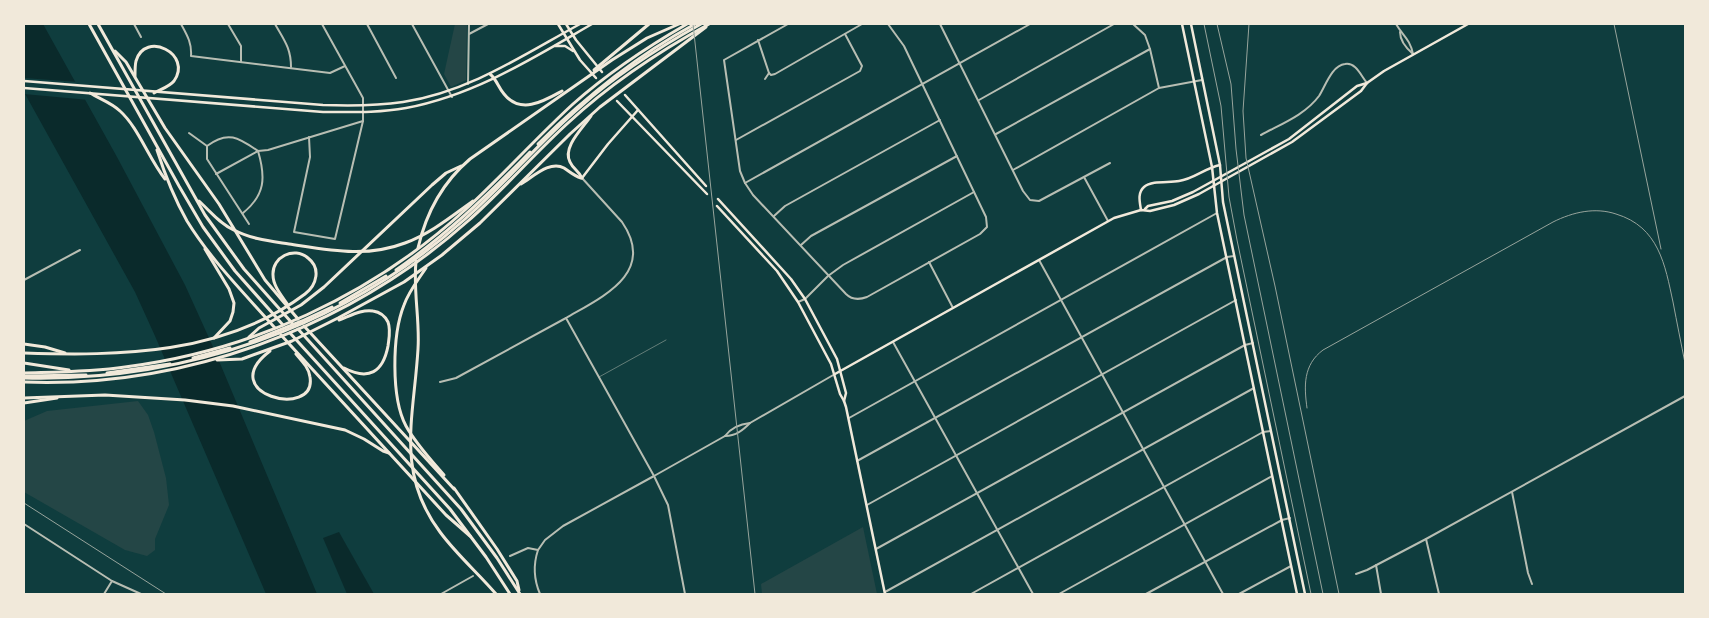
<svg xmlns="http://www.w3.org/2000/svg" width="1709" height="618" font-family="'Zilla Slab',serif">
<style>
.green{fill:#244646}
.water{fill:#0a2a2b}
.pier{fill:#0f3d3e}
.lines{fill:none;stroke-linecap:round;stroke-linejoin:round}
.service{stroke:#b8beb3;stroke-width:0.5}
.minor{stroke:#b8beb3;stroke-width:2}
.tertiary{stroke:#b8beb3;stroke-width:2}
.secondary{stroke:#f1e9da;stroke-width:2.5}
.primary{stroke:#f1e9da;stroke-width:2.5}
.motorway{stroke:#f1e9da;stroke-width:3}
.tram{stroke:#97a49c;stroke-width:1}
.rail{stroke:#97a49c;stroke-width:1}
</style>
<rect width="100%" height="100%" fill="#0f3d3e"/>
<g class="green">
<polygon points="455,24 467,24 466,80 451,87 444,74"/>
<polygon points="138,401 148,415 154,432 166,478 169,505 155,539 155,550 147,556 125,550 24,492 24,421 47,411"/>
<polygon points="863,527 877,594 762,594 761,584"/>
</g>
<g class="water">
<polygon points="24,24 43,24 117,157 185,285 214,349 317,594 266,594 155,336 135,292 24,92"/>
<polygon points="339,532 374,594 347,594 323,538"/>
</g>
<polygon class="pier" points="24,78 78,82 89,100 24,94"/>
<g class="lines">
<polyline class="service" points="599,377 666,340"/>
<g class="minor">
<polyline points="134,24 141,37"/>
<path d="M181,24C187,35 192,43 191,56L330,73L345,66"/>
<polyline points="228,24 241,46 241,62"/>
<path d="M275,24C284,40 291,48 291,67"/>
<polyline points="367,24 396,78"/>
<polyline points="412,24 452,97"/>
<path d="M788,24L724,60L740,171L745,183L753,195L846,294C852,300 859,300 867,297L980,234L987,227L986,217L904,46L888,24"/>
<polyline points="940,24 1023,191 1030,200 1039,201 1110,163"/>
<polyline points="1133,24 1145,35 1150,49 1159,88"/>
<polyline points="469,34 488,24"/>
<polyline points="758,40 769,73"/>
<polyline points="769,73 771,75 775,74 862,24"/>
<polyline points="765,79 769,73"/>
<polyline points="468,84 469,24"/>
<polyline points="979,100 1114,24"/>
<polyline points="189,133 207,146"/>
<polyline points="996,134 1150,49"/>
<path d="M1261,135C1281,124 1305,115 1319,96C1325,87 1332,65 1345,64C1356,62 1361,76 1367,83"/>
<polyline points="309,137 310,157 294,232 335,239 363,121 363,98 322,24"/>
<polyline points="736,140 860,71 862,66 845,34"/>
<path d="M207,146C228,130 239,138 258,151C266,178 265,195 243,213"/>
<polyline points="207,146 207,159 249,224"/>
<polyline points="1013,170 1159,88 1202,80"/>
<polyline points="216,174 258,151 268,150 363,121"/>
<polyline points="1084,177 1108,221"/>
<polyline points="745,183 1030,24"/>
<polyline points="774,216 785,206 940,120"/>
<polyline points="801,245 811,236 957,156"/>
<polyline points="1039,260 1223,594"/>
<polyline points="929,262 953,308"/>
<polyline points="24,280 80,250"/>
<polyline points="798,302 805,299 828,276 843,265 974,192"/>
<polyline points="893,342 1033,594"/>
<polyline points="440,382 456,378 566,318"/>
<polyline points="849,418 1217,213"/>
<polyline points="857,461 1227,257 1234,256"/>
<polyline points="1512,492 1528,573 1532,584"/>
<polyline points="867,505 1236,300"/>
<polyline points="24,524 112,581 141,594"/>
<polyline points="1426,539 1439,594"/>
<polyline points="876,549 1245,345 1253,343"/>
<path d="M538,550C533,565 534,580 540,594"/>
<polyline points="510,556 528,548 538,550 545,540 563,526 654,476 668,505 685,594"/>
<polyline points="1376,565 1381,594"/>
<polyline points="885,592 1254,388"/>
<polyline points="104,594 112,581"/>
<polyline points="441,594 473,576"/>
<polyline points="971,594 1247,441 1263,432 1271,431"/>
<polyline points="1059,594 1272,476"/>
<polyline points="1146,594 1282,520 1290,518"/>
<polyline points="1239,594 1291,566"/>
</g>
<g class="tertiary">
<path d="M1396,24C1403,36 1410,39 1413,54"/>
<path d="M1400,32C1400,41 1406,48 1413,54"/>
<path d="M582,178L622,222C657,273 602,297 566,318L654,476L725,436C731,428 740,424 750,423"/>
<path d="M725,436C736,436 743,430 750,423L835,374"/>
<polyline points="1356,574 1367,570 1426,539 1685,396"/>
</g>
<g class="secondary">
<polyline points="558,24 580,60 596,78"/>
<polyline points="566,24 576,40 602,72"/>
<polyline points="555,46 565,46 573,51"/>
<path d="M24,81L323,105C350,106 376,106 403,102C469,92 523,55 580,24"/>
<path d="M24,88L323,112C351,112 379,113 406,108C475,95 533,58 592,24"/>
<polyline points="625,95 706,186"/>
<polyline points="617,101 707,194"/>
<polyline points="582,178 608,144 638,110"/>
<polyline points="718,199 791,279 805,299 837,359 846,393 844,401"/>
<polyline points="717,206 777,271 798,302 831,364 840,394 844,401 846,407 885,594"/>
<polyline points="1145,209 1148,206 1172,201 1193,192 1289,139 1357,86 1367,83"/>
<polyline points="835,374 1114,218 1141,210 1150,211 1174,205 1199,194 1292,142 1361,91 1367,83 1384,71 1468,24"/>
</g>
<g class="primary">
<polyline points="1182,24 1212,167 1217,213 1297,594"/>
<polyline points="1191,24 1220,165 1223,202 1305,594"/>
<path d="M1141,210C1140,203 1137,193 1144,187C1152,180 1169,183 1179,181C1194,179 1205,168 1220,165"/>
</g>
<g class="motorway">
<polyline points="89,24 179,186 203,227 235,271 283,325"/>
<polyline points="98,24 205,215 244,269 292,323"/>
<polyline points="115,51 126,62 165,128 219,204 265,280 298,319"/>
<polyline points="594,70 649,24"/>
<path d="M490,74C497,80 498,87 504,94C521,115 544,101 562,91"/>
<path d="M135,76C135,71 135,65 136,61C145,30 193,54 174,81C169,87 161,89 154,93"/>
<path d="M90,93C100,99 112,103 120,111C138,127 149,159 165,179"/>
<path d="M538,144C585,97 636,56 695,24"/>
<path d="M157,150C165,175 174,198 187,221C211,260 245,294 275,328"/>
<path d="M582,178C579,171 573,169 570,162C562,147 583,128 591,116"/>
<path d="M521,184C533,177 550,160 564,168C570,172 574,176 581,178"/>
<path d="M199,201C210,211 220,224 234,230C251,239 270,241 289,244C329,250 366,258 405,243C430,234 452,216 473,201"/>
<path d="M418,248C426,213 443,182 470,159L612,60L647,38L679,24"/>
<polyline points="205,249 229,289 234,303 233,312 230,321 214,338"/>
<path d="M416,261C413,291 420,320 418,349C414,417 395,472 440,532C457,555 478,573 496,594"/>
<path d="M426,268C418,280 409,291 404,305C392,335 391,398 406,426C416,444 431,460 444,475"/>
<path d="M396,270C445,236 488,195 530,152"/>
<polyline points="340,303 386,276"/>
<path d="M339,320C350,316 362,309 373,311C380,312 385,316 388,322C391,330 389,338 388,346C383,372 369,381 344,368"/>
<polyline points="304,326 454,489"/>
<polyline points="298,329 461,509 497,558 520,594"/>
<polyline points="290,333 450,509 486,557 510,594"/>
<polyline points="281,335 446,515 470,536"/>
<polyline points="249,337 259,328 301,305 324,287 432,185 446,173 461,166"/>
<polyline points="250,342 302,321 332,307"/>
<polyline points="24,344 45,347 65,353"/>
<path d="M270,351C213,394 317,420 310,377C309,368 302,361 296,354"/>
<path d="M24,353C120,356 224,355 305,294C317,285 321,268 308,258C294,246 272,257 273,275C273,286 282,296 288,305"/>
<polyline points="193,358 230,348"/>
<polyline points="217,360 242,359 292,341 338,318 404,282 442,255 480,223 570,134 600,107 706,27"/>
<polyline points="24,363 69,370"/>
<path d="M24,373C57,372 91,372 125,367C251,351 371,296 465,210C502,176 536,138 573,104C608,73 647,47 687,24"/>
<polyline points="107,373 170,364"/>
<polyline points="24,376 86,375"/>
<path d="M24,378C184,382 344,327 464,220C505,184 539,142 580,107C617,74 658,48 701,24"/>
<path d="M24,382C185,388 348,328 468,221C503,190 534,154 568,123C611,83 658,52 709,24"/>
<polyline points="24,398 105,395 185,400 233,406 345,430 364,439 383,451 389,453"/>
<polyline points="24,403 57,398"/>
<polyline points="454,488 497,549 517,581 519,590"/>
</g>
<polyline class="tram" points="24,503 166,594"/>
<g class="rail">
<polyline points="693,24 755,594"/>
<polyline points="1204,24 1221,106 1229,197 1237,240 1311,594"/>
<polyline points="1217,24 1231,84 1236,149 1244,215 1323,594"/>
<polyline points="1249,24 1243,111 1246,158 1275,286 1339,594"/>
<polyline points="1614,24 1661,249"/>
<path d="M1307,408C1304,386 1303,365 1323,350L1553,222C1573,212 1595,207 1616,214C1659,227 1665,265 1673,302C1677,323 1681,343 1685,363"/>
</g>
</g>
<rect width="1709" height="618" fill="none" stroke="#f1e9da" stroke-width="50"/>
</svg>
